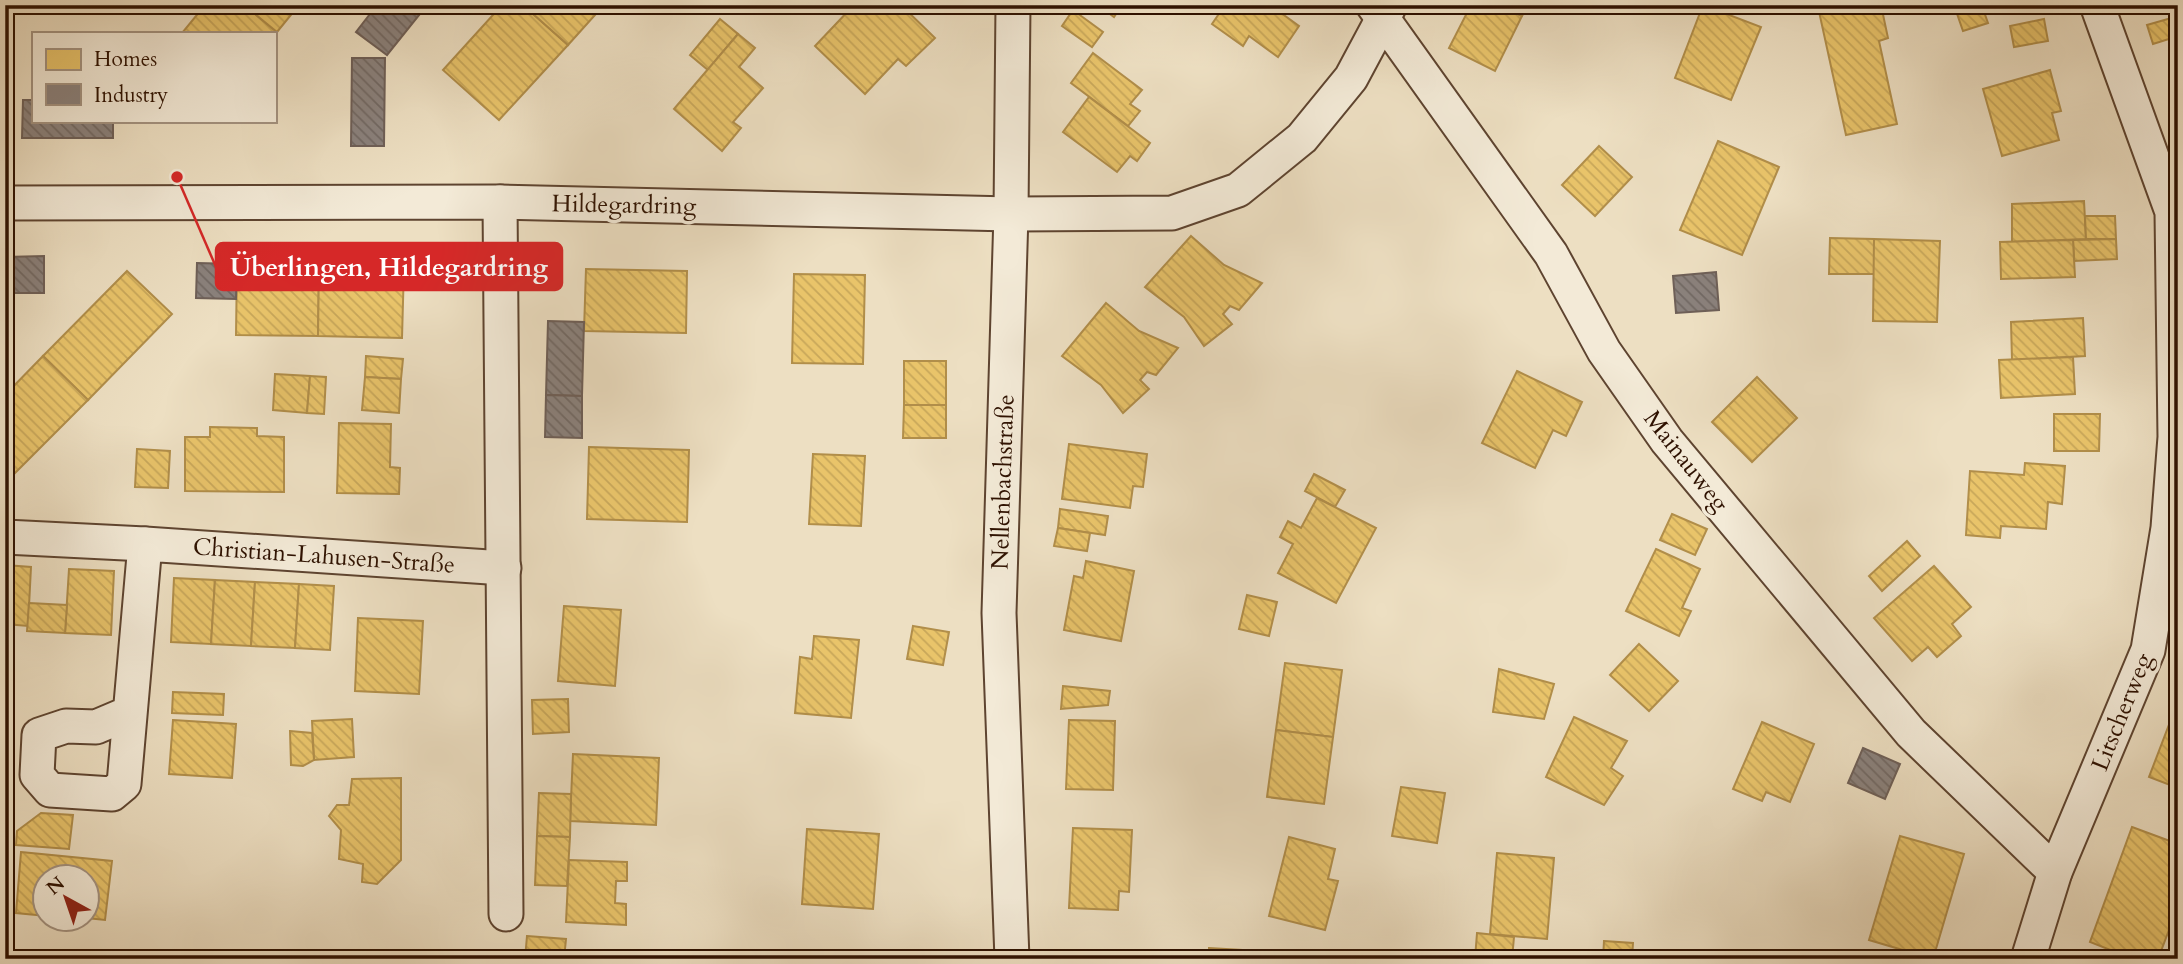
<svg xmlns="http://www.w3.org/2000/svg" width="2183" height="964" font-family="Cardo,serif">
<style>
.homes{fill:url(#homes-back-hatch);stroke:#b18e4a;stroke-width:2}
.industry{fill:url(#industry-back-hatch);stroke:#6e5f57;stroke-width:2}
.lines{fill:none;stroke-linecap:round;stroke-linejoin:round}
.minor-casing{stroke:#5e4430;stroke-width:37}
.minor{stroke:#f3ead7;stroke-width:33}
.labels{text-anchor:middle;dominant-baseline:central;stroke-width:7;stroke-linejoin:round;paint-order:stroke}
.street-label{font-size:24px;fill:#2e1100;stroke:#f3ead7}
.leader{fill:none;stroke:#d62828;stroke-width:2.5}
.callout-dot{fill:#d62828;stroke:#f3ead7;stroke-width:2.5}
.callout{fill:#d62828;stroke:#d62828;stroke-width:2.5}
.callout-label{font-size:26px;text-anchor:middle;font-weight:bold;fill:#fff}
</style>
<defs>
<pattern id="homes-back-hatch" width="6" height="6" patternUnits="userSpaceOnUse" patternTransform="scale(1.75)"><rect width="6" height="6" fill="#e9c46a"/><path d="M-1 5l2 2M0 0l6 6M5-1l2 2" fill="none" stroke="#c8a75a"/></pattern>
<pattern id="industry-back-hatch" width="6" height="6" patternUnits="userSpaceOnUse" patternTransform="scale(1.75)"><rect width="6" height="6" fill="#8a817c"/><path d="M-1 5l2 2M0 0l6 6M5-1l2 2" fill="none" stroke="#716863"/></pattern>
</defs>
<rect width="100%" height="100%" fill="#eddfc2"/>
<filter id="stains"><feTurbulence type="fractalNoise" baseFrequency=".00286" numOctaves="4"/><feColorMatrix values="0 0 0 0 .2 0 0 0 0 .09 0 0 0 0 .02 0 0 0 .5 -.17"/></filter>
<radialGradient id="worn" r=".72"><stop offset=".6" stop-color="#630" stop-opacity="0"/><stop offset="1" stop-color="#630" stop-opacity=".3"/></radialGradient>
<g class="homes">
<polygon points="205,5 244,5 277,32 275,35 182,33"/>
<polygon points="244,5 299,5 277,32"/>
<polygon points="502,5 523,5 568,45 499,120 443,70"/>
<polygon points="523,5 604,5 568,45"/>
<polygon points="868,5 901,5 935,38 906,66 898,59 865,94 815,46 853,6 861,13"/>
<polygon points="1098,5 1122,5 1114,17"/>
<polygon points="1225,5 1270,5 1299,26 1278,57 1249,36 1243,46 1212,24"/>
<polygon points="1270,5 1288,5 1282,14"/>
<polygon points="1471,5 1500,5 1522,16 1495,71 1449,48"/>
<polygon points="1500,5 1528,5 1522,16"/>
<polygon points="1703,5 1761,27 1731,100 1675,78"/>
<polygon points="1825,5 1881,5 1888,38 1879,41 1897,124 1846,135 1818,7"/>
<polygon points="1954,5 1984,5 1982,6 1988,23 1963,31"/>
<polygon points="1073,10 1103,32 1092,47 1062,26"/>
<polygon points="2178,16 2178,56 2172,38 2153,44 2147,25"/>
<polygon points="720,19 738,34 708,70 690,55"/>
<polygon points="2044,19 2048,41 2014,47 2010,26"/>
<polygon points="738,34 755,48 739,67 763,88 733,122 741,128 722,151 674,109"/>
<polygon points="1093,53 1142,90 1130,104 1140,111 1128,126 1071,83"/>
<polygon points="2050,70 2061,111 2052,113 2059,140 2002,156 1983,89"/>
<polygon points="1089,97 1150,143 1137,161 1130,156 1117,172 1063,132"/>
<polygon points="1718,141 1779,167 1742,255 1680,230"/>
<polygon points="1599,146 1632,177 1595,216 1562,185"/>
<polygon points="2084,201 2086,239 2012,242 2012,204"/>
<polygon points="2085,216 2115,216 2116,239 2086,239"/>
<polygon points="1191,236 1224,265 1262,283 1239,310 1230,306 1223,314 1232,324 1204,346 1184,317 1145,287"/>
<polygon points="1830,238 1874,239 1874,274 1829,274"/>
<polygon points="1874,239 1940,241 1937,322 1873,321"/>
<polygon points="2116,239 2117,259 2074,261 2073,240"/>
<polygon points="2073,240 2075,277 2001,279 2000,242"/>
<polygon points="237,264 319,265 318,336 236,335"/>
<polygon points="319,265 404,266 402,338 318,336"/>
<polygon points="586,269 687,271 686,333 584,331"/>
<polygon points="127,271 172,314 88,400 43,356"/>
<polygon points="794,274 865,275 863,364 792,363"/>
<polygon points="1106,303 1139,331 1178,348 1156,375 1147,372 1140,380 1149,389 1123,413 1101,385 1062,356"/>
<polygon points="2083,318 2085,356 2012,360 2011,322"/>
<polygon points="43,356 88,400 5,483 5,395"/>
<polygon points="366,356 403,359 401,379 365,377"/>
<polygon points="2073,357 2075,394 2001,398 1999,360"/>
<rect x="904" y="361" width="42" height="44"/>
<polygon points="1517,371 1582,402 1566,436 1553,430 1535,468 1482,443"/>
<polygon points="275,374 310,376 307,413 273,410"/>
<polygon points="310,376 326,377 324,414 307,413"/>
<polygon points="365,377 401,379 399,413 362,410"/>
<polygon points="1757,377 1797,418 1752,462 1712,422"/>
<polygon points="904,405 946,405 946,438 903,438"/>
<polygon points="2054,414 2100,414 2099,451 2054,451"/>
<polygon points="339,423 391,424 390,467 400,468 399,494 337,493"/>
<polygon points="210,427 257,428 257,436 284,437 284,492 185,491 185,437 210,437"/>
<polygon points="1069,444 1147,454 1143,487 1133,486 1130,508 1062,499"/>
<polygon points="589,447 689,450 687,522 587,519"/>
<polygon points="137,449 170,451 168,488 135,487"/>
<polygon points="813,454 865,456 861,526 809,524"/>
<polygon points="2025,463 2065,466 2062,504 2048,502 2046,529 2001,526 2000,538 1966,535 1970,471 2024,475"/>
<polygon points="1314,474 1345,490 1335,507 1305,491"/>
<polygon points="1317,498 1376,528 1336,603 1278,573 1293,544 1280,537 1288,521 1301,528"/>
<polygon points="1060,509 1108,516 1105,535 1058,528"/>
<polygon points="1672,514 1707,529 1695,555 1660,540"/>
<polygon points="1058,528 1090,533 1087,551 1054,546"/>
<polygon points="1907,541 1920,556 1882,591 1869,576"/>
<polygon points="1656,549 1700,569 1682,608 1691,611 1679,636 1626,611"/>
<polygon points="1086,561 1134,571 1121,641 1064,630 1074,576 1083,578"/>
<polygon points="5,565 31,567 28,626 5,624"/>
<polygon points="1934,566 1971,607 1952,624 1961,636 1937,657 1928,647 1912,661 1874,618"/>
<polygon points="69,569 114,571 111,635 65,633"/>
<polygon points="174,578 215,580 211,644 171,642"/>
<polygon points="215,580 255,582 251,646 211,644"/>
<polygon points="255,582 299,584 295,648 251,646"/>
<polygon points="299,584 334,586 330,650 295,648"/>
<polygon points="1247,595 1277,602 1269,636 1239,629"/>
<polygon points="29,603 67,605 65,633 27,631"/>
<polygon points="564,606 621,610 615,686 558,681"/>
<polygon points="358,618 423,621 419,694 355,691"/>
<polygon points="913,626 949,632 943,665 907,659"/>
<polygon points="814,636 859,640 851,718 795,713 800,657 812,659"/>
<polygon points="1639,644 1678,681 1649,711 1610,675"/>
<polygon points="1285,663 1342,670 1333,737 1276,730"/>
<polygon points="1499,669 1554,684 1544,719 1493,712"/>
<polygon points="1063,686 1110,691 1108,705 1061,709"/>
<polygon points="173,692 224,694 223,715 172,713"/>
<polygon points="568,699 569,732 533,734 532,700"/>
<polygon points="2178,701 2178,788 2149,777"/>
<polygon points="1574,717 1627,741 1611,768 1623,776 1604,805 1546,777"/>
<polygon points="352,719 354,757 314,760 312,721"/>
<polygon points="173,720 236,724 232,778 169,774"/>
<polygon points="1069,720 1115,721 1113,790 1066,789"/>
<polygon points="1762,722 1814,744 1790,802 1766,792 1762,801 1733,789"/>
<polygon points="1276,730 1333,737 1324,804 1267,797"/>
<polygon points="290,731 312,733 314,760 303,766 291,765"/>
<polygon points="573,754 659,758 656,825 570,821"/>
<polygon points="401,778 401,860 377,884 362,882 363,864 339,859 341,830 329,816 337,805 349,805 352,779"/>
<polygon points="1401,787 1445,793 1437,843 1392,836"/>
<polygon points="539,793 571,794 570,837 537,836"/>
<polygon points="41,813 73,815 69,849 16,845 17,831"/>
<polygon points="2132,827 2178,844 2178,906 2158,959 2133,959 2090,942"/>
<polygon points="1073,828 1132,830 1129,892 1119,891 1118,910 1069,908"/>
<polygon points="807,829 879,834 873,909 802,904"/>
<polygon points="537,836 570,837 567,886 535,885"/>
<polygon points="1900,836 1964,854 1933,959 1869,940"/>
<polygon points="1289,837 1335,849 1328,879 1338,881 1325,930 1269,916"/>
<polygon points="21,852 112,861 105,920 87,918 88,876 46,876 46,916 16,913"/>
<polygon points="1497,853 1554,858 1547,939 1490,934"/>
<polygon points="569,860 627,862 627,881 616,881 615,903 626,904 626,925 566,922"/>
<polygon points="1477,933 1514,937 1512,959 1475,959"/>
<polygon points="527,936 566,939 564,959 525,959"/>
<polygon points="1604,941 1633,943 1632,959 1603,959"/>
<polygon points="1209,948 1242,950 1242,959 1209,959"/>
<polygon points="565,956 606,959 564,959"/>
</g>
<g class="industry">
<polygon points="377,5 409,5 420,14 387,55 356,32"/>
<polygon points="352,58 385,58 384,146 351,146"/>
<polygon points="23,100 33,100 33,121 113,121 113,138 22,138"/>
<polygon points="44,256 44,293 5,293 5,257"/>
<polygon points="197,263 237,264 236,299 196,298"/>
<polygon points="1716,272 1719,310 1676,313 1673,276"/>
<polygon points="548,321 584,322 582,396 546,395"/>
<polygon points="546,395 582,396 582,438 545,437"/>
<polygon points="1863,748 1900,764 1885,799 1848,783"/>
</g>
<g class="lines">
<defs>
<g id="minor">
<polyline points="1373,5 1551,254 1604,351 1667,441 1911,733 2055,872"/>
<polyline points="500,202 506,914"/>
<polyline points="5,203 500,202 1011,214 1172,213 1238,190 1302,138 1351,78 1390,5"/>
<polyline points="5,537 145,544"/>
<polyline points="129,713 96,727 66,726 39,735 37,775 50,790 112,794 124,784 145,544 504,568"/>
<polyline points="1012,959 999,613 1011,214 1013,5"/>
<polyline points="2028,959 2055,872 2148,650 2168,528 2175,437 2172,212 2097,5"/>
</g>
</defs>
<use href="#minor" class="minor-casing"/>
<use href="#minor" class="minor"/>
</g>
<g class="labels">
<g class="street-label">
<text transform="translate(624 205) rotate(1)">Hildegardring</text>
<text transform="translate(1686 461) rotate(52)">Mainauweg</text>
<text transform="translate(1003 482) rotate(-88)">Nellenbachstraße</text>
<text transform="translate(324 556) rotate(4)">Christian-Lahusen-Straße</text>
<text transform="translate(2122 712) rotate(-68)">Litscherweg</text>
</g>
</g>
<path class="leader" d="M177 177L216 267"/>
<circle class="callout-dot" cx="177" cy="177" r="7"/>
<rect class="callout" x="216" y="243" width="346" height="47" rx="7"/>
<g class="callout-label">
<text x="389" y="276">Überlingen, Hildegardring</text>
</g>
<rect width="2183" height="964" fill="none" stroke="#eddfc2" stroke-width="28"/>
<rect x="7" y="7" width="2169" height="950" fill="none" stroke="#2e1100" stroke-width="3.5"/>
<rect x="14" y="14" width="2155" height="936" fill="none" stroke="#2e1100" stroke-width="2"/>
<rect x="32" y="32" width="245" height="91" fill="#f3ead7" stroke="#a49381" stroke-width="2"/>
<rect x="46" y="49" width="35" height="21" fill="#e9c46a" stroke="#a49381" stroke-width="2"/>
<text x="94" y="66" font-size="21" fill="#2e1100">Homes</text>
<rect x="46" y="84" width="35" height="21" fill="#8a817c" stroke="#a49381" stroke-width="2"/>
<text x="94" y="102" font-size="21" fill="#2e1100">Industry</text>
<g transform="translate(66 898) rotate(320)"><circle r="33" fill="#f3ead7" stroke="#a49381" stroke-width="2"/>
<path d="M0-5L12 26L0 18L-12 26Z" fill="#8f2418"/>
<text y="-10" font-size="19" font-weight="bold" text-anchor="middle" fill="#2e1100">N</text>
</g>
<rect width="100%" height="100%" filter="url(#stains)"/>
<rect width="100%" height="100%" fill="url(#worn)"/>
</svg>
